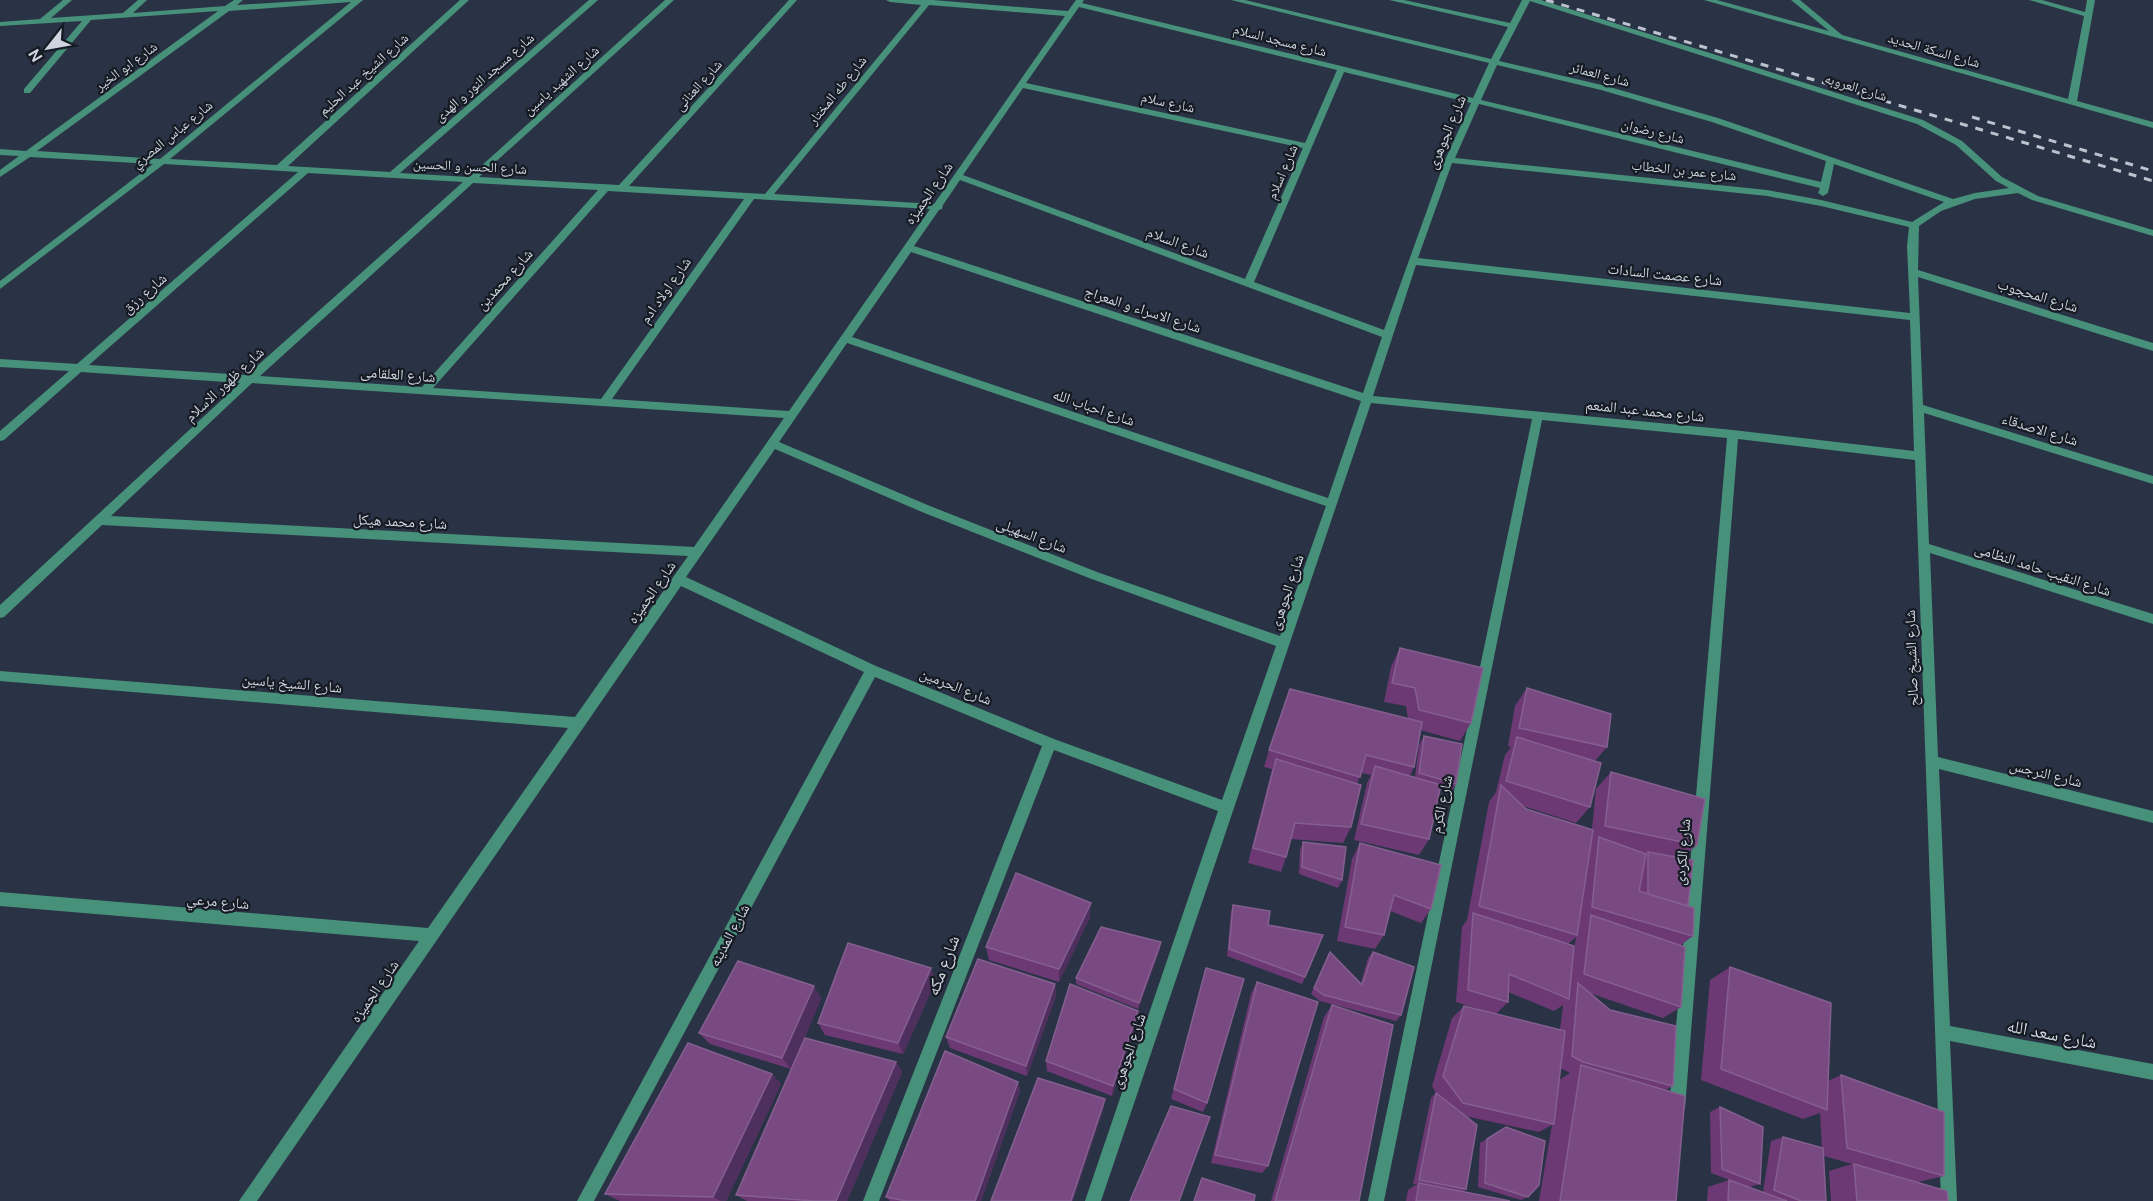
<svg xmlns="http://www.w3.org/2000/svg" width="2153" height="1201" font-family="Ubuntu,'Noto Naskh Arabic',sans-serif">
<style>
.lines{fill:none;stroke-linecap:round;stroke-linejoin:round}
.street{fill:#47907a;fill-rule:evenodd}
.rail{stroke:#bcc3cf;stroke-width:3;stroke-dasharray:8 8;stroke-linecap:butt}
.wall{fill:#6d3975;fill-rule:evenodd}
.shaded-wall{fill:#4e2f5d}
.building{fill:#784a81;stroke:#855f90;stroke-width:1.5}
.labels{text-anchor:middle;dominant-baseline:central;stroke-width:4.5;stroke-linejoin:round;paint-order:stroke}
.far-street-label{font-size:14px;fill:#ced5e0;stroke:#161b23}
.street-label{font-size:15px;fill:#ced5e0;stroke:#161b23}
.near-street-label{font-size:18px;fill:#ced5e0;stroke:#161b23}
</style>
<rect width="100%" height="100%" fill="#293345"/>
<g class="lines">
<g class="street">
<path d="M63,0H72L51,18L123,13L138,0H147L133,13L225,6L234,0H243L237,5L316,0H363L170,159L277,165L460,0H469L288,166L390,172L589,0H598L400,173L469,177L665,0H674L479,177L619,185L789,0H797L629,186L765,194L921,5L890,2L886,0H933L1068,11L1076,0H1084L1082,3L1473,98L1489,63L1231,0H1245L1491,59L1508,27L1389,0H1404L1510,23L1522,0H1541L1923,120L1962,141L2002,177L2038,196L2153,230V236L2032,200L2018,193L1975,199L1941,211L1919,226L1918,270L2153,343V351L1918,277L1923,405L2153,476V484L1924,413L1929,544L2153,614V624L1930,553L1938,757L2153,811V823L1939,769L1950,1026L2153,1064V1080L1950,1041L1957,1201H1941L1915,460L1738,439L1685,1108L1682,1113L1677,1116L1672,1113L1669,1108L1727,438L1542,420L1384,1201H1368L1532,419L1371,403L1101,1201H1085L1218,811L1054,750L879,1201H863L1042,746L875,677L594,1201H577L864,672L681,586L257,1201H239L419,941L0,906V892L428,928L568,728L0,681V671L575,717L688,556L102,525L4,617L0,618V605L240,383L81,372L4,440L0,441V431L69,371L0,367V359L77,364L298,172L164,164L0,289V281L153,164L30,157L0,177V170L19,156L0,155V149L26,151L218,11L91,20L30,93H24V89L82,21L0,26V22L40,19ZM1530,1L1917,124L1956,145L1996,181L2009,188L1975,193L1953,199L1718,118L1606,86L1499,61ZM351,2L160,159L37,151L229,11ZM929,5L1065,16L934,204L774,194ZM1079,7L1337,70L1305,143L1026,83ZM1497,65L1601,90L1712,122L1826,161L1821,182L1481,100ZM1344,72L1471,103L1445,160L1384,330L1254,282ZM1023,88L1303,148L1245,279L963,175ZM1479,104L1820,188L1818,193L1823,196L1828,193L1834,164L1944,202L1912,222L1821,200L1767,190L1455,158ZM1452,163L1767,196L1821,206L1909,227L1907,246L1910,313L1418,258ZM308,173L463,182L247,375L89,365ZM960,180L1382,337L1363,393L914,246L939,210L942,209L943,205ZM473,183L598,190L422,387L260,376ZM608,191L744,199L601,399L433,388ZM754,199L930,209L789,411L612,399ZM911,252L1361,401L1328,498L852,337ZM1416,265L1910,320L1914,451L1733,430L1373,396ZM847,343L1326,506L1280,636L1097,572L930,506L779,442ZM252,383L784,418L694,547L111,516ZM775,449L922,512L1089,578L1276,646L1222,800L1054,739L876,666L686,577Z"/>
<polygon points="1704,0 1717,0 1829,31 1791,0 1800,0 1842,35 2068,99 2084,16 2029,0 2042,0 2085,12 2087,0 2095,0 2077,101 2153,122 2153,128"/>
</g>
<g class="rail">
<polyline points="1546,0 2153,181"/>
<polyline points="1972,117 2153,171"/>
</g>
</g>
<g class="wall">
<polygon points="1400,648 1471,723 1460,741 1420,730 1414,767 1410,776 1415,777 1419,745 1424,736 1456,784 1451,793 1440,789 1429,839 1419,855 1354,840 1367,783 1371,775 1361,773 1357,784 1351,827 1343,843 1291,839 1286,857 1281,872 1248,863 1272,769 1264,767 1269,750 1408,719 1406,706 1384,702 1391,667"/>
<path d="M1527,688L1607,747L1595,761L1590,807L1576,823L1523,806L1526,809L1592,829L1596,789L1611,772L1697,845L1682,858L1688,906L1693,936L1681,945V1007L1663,1018L1592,994L1673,1086L1665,1090L1676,1201H1539L1552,1125L1539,1132L1465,1116L1466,1189L1463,1191L1510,1201H1406L1408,1190L1417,1184H1413L1431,1098L1436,1093L1437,1094L1432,1086L1452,1018L1464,1006L1485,1011L1456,1002L1462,927L1467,920L1489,802L1496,792L1505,755L1511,747L1508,746L1515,706ZM1576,937L1574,951L1568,944ZM1508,992L1554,1011L1563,1005L1560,1030L1496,1014L1508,1002ZM1560,1068L1570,1073L1559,1080Z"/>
<polygon points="1303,842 1342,880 1338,888 1299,874 1300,850"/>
<polygon points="1360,843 1431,909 1421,923 1390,911 1384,935 1375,949 1337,941 1352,859"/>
<polygon points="1233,905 1305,977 1302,984 1227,956 1231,912"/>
<polygon points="1090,917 1059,982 989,960 986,947"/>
<polygon points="1160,949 1138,1009 1076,984 1076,978"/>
<polygon points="1330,952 1361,983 1368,958 1373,952 1401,1015 1396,1021 1320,1001 1311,994"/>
<polygon points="1730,967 1828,1081 1841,1075 1944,1176 1918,1182 1948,1201 1831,1201 1829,1171 1852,1164 1824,1156 1826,1201 1707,1201 1708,1187 1729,1180 1735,1182 1711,1173 1710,1112 1720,1107 1760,1184 1749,1187 1763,1192 1771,1141 1783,1137 1822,1148 1820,1113 1803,1119 1701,1080 1710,980"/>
<polygon points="1206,968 1207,1103 1203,1112 1171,1099"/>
<polygon points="936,980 903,1054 825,1035 818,1023"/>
<polygon points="1257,982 1268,1166 1262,1173 1211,1163 1251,994"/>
<polygon points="1055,984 1056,996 1027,1076 950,1048 946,1037"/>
<polygon points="814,986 821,999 791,1069 710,1044 699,1033"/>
<polygon points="1332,1005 1359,1201 1271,1201 1324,1017"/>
<polygon points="1138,1011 1136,1023 1112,1096 1047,1071 1046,1061"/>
<polygon points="896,1062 902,1072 847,1201 747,1201 736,1195"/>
<polygon points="772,1074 781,1084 726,1201 620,1201 605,1194"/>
<polygon points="1018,1082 1020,1091 981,1201 890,1201 886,1197"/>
<polygon points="1506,1127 1528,1197 1521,1200 1478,1187 1480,1143"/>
</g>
<g class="shaded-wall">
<polygon points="1091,903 1090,917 1059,982 1059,969"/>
<polygon points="1161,942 1160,949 1138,1009 1139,1003"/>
<polygon points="931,968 936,980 903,1054 898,1043"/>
<polygon points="1055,984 1056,996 1027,1076 1026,1066"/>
<polygon points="814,986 821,999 791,1069 782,1058"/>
<polygon points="1138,1011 1136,1023 1112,1096 1113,1086"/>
<polygon points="896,1062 902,1072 847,1201 836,1201"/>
<polygon points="772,1074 781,1084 726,1201 721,1201 713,1197"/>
<polygon points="1018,1082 1020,1091 981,1201 975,1201"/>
<polygon points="1105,1099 1104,1108 1073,1201 1071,1201"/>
</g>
<g class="building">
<polygon points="1400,648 1483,668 1471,723 1419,710 1415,688 1392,683"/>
<polygon points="1527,688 1611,714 1607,747 1519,728"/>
<polygon points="1290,689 1422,722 1414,767 1366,755 1360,777 1269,750"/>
<polygon points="1424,736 1462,744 1456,784 1419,773"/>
<polygon points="1517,737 1601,763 1590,807 1506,781"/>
<polygon points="1276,759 1361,785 1351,827 1295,823 1286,857 1253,848"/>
<polygon points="1375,766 1441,785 1429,839 1361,824"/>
<polygon points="1611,772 1705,799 1697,845 1605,826"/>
<polygon points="1501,785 1526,809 1593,830 1577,935 1479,906"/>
<polygon points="1599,837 1646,854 1639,891 1694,908 1693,936 1592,907"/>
<polygon points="1303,842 1346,847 1342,880 1302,867"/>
<polygon points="1360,843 1441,865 1431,909 1394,895 1384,935 1345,927"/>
<polygon points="1648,852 1693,860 1688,906 1648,894"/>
<polygon points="1016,873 1091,903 1059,969 986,947"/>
<polygon points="1233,905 1270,911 1268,925 1323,935 1305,977 1229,949"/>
<polygon points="1473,913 1574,946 1569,999 1509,974 1508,1002 1468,990"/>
<polygon points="1591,915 1685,947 1681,1007 1584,974"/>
<polygon points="1101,927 1161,942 1139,1003 1076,978"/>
<polygon points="848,943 931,968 898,1043 818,1023"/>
<polygon points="1330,952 1362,985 1373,952 1414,967 1401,1015 1324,995 1314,988"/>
<polygon points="978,959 1055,984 1026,1066 946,1037"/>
<polygon points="738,961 814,986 782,1058 699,1033"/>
<polygon points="1730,967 1831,1003 1827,1110 1721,1069"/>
<polygon points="1206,968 1244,979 1207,1103 1174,1089"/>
<polygon points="1257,982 1318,1002 1268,1166 1215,1155"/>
<polygon points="1578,983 1610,1010 1676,1026 1673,1086 1583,1062 1572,1056"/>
<polygon points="1070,984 1138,1011 1113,1086 1046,1061"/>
<polygon points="1332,1005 1393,1025 1359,1201 1275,1201"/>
<polygon points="1464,1006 1565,1031 1554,1124 1463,1103 1443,1076"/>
<polygon points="805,1038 896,1062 836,1201 814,1201 736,1195"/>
<polygon points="688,1043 772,1074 713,1197 605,1194"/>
<polygon points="945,1051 1018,1082 975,1201 906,1201 886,1197"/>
<polygon points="1581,1065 1685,1096 1676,1201 1560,1201"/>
<polygon points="1841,1075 1944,1112 1944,1176 1847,1148"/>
<polygon points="1038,1078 1105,1099 1071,1201 991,1201"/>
<polygon points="1436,1093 1477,1125 1466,1189 1419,1180"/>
<polygon points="1171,1106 1210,1117 1179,1201 1130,1201"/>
<polygon points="1720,1107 1763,1127 1760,1184 1722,1169"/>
<polygon points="1506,1127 1545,1141 1539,1185 1528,1197 1485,1183 1487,1139"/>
<polygon points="1783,1137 1823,1148 1826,1201 1801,1201 1774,1190"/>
<polygon points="1854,1164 1947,1191 1948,1201 1857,1201"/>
<polygon points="1202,1178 1255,1195 1254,1201 1194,1201"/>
<polygon points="1729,1180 1787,1201 1728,1201"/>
<polygon points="1419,1183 1510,1201 1416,1201"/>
</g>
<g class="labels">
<g class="far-street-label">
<text transform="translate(1280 40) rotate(14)">شارع مسجد السلام</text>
<text transform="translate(1934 50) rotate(16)">شارع السكة الحديد</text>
<text transform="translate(126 66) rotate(-36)">شارع ابو الخير</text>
<text transform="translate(363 74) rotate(-42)">شارع الشيخ عبد الحليم</text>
<text transform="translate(1600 74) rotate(15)">شارع العمائر</text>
<text transform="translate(484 77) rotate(-41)">شارع مسجد النور و الهدى</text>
<text transform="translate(561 80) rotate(-42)">شارع الشهيد ياسين</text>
<text transform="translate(698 85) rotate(-48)">شارع العنانى</text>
<text transform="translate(1856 87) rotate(17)">شارع العروبه</text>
<text transform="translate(837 90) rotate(-51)">شارع طه المختار</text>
<text transform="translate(1168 102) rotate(12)">شارع سلام</text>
<text transform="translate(1653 131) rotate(14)">شارع رضوان</text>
<text transform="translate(172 134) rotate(-39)">شارع عباس المصري</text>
<text transform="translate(470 166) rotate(3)">شارع الحسن و الحسين</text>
<text transform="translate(1684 170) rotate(6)">شارع عمر بن الخطاب</text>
<text transform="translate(1282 172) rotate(-67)">شارع اسلام</text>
</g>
<g class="street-label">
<text transform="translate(1446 132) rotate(-67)">شارع الجوهرى</text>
<text transform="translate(928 193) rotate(-55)">شارع الجميزه</text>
<text transform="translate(1178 242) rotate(20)">شارع السلام</text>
<text transform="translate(1665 274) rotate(6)">شارع عصمت السادات</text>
<text transform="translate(504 279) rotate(-48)">شارع محمدين</text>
<text transform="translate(665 290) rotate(-55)">شارع اولاد ادم</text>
<text transform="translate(144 293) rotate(-41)">شارع رزق</text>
<text transform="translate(2038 295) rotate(17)">شارع المحجوب</text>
<text transform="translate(1143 309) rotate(18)">شارع الاسراء و المعراج</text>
<text transform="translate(398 374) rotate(4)">شارع العلقامى</text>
<text transform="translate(224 384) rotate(-43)">شارع ظهور الاسلام</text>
<text transform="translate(1094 407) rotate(19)">شارع احباب الله</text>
<text transform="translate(1645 410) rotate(6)">شارع محمد عبد المنعم</text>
<text transform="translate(2040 429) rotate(17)">شارع الاصدقاء</text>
<text transform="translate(400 521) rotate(3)">شارع محمد هيكل</text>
<text transform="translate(1032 535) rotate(21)">شارع السهيلى</text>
<text transform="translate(2043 569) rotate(18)">شارع النقيب حامد النظامى</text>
<text transform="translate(651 592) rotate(-55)">شارع الجميزه</text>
<text transform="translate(1286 592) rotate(-71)">شارع الجوهرى</text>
<text transform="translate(1911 658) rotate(-92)">شارع الشيخ صالح</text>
<text transform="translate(292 683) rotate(5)">شارع الشيخ ياسين</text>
<text transform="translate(956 686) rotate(22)">شارع الحرمين</text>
<text transform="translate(2046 773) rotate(14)">شارع النرجس</text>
<text transform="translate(1441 804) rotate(-78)">شارع الكرم</text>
<text transform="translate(1682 852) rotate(-85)">شارع الكردى</text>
<text transform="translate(218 901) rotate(5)">شارع مرعي</text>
<text transform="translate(729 935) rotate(-62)">شارع المدينه</text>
<text transform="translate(374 991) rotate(-55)">شارع الجميزه</text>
<text transform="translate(1128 1051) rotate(-71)">شارع الجوهرى</text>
</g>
<g class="near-street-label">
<text transform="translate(942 965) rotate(-69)">شارع مكه</text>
<text transform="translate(2052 1033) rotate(11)">شارع سعد الله</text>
</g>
</g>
<g transform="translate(48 48) rotate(239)" stroke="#161b23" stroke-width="4.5" paint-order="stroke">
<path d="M0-4.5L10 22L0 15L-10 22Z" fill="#ced5e0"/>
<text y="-9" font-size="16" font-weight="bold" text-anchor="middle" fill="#ced5e0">N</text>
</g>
</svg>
